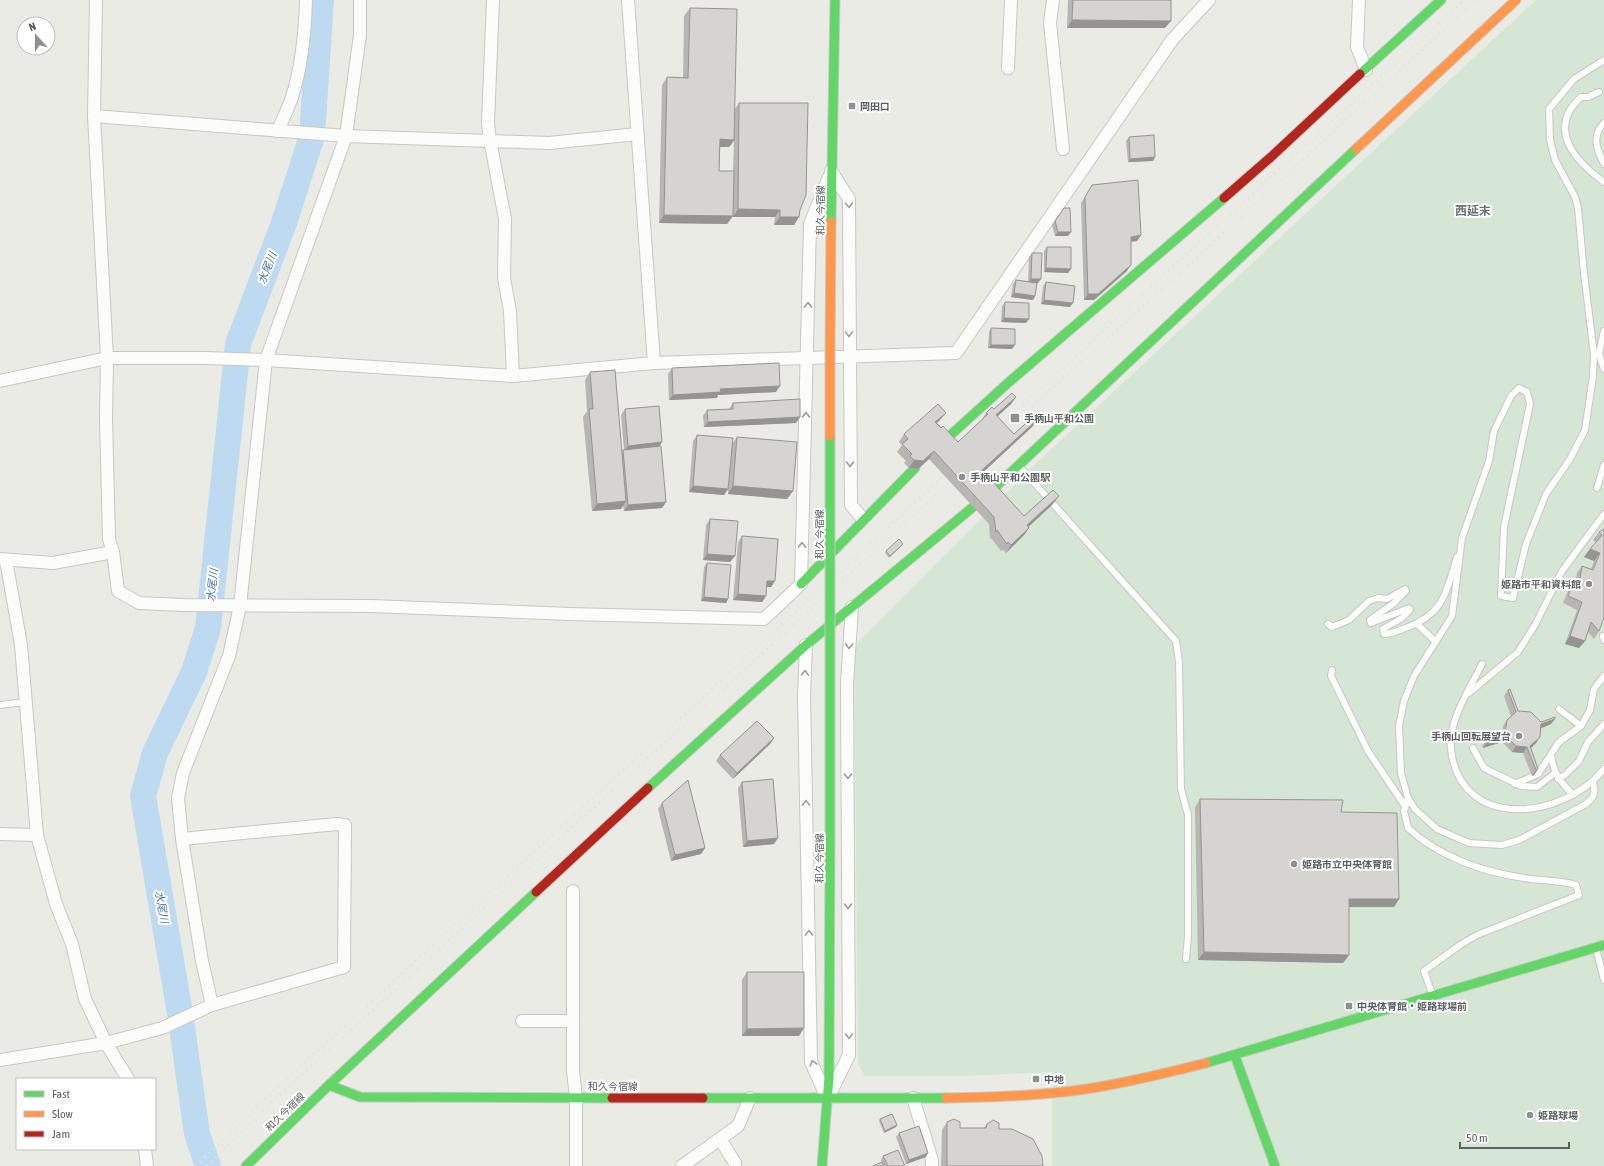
<svg xmlns="http://www.w3.org/2000/svg" width="1604" height="1166" font-family="'Asap Condensed','Noto Sans JP',sans-serif">
<style>
.green{fill:#d5e6d4}
.lines{fill:none;stroke-linecap:round;stroke-linejoin:round}
.river{stroke:#bedaf1;stroke-width:26}
.lane-casing{stroke:#c7c7c7;stroke-width:8}
.street-casing{stroke:#c7c7c7;stroke-width:14}
.fast-casing{stroke:#c8c9c8;stroke-width:11}
.slow-casing{stroke:#c8c9c8;stroke-width:11}
.jam-casing{stroke:#c8c9c8;stroke-width:11}
.lane{stroke:#fcfcfb;stroke-width:6}
.street{stroke:#fcfcfb;stroke-width:12}
.fast{stroke:#63d668;stroke-width:9}
.slow{stroke:#ff974d;stroke-width:9}
.jam{stroke:#b3261e;stroke-width:9}
.rail{stroke:#e2e2e2;stroke-width:3;stroke-dasharray:1 5;stroke-linecap:butt}
.fast-bridge-casing{stroke:#c8c9c8;stroke-width:11;stroke-linecap:butt}
.slow-bridge-casing{stroke:#c8c9c8;stroke-width:11;stroke-linecap:butt}
.fast-bridge{stroke:#63d668;stroke-width:9}
.slow-bridge{stroke:#ff974d;stroke-width:9}
.wall{fill:#b7b6b4;fill-rule:evenodd}
.shaded-wall{fill:#959492}
.building{fill:#d5d4d1;stroke:#959492}
.oneway{stroke:#9c9ea0}
.poi-dot{fill:#8e9091;stroke:#fff;stroke-width:1.5}
.labels{text-anchor:middle;dominant-baseline:central;stroke-width:4;stroke-linejoin:round;paint-order:stroke}
.poi-label{font-size:10px;font-weight:bold;fill:#5c5f63;stroke:#fff;text-anchor:start}
.street-label{font-size:10px;fill:#5c5f63;stroke:#fff}
.water-label{font-size:11px;font-style:italic;fill:#4d78af;stroke:#fff}
.quarter-label{font-size:12px;font-weight:bold;fill:#6d7175;stroke:#fff}
</style>
<rect width="100%" height="100%" fill="#ebebe6"/>
<polygon class="green" points="1536,0 1604,0 1604,1166 1052,1166 1052,1072 965,1076 865,1076 858,1064 854,654 858,642 1031,468"/>
<g class="lines">
<polyline class="river" points="208,1166 197,1134 180,1013 143,796 155,753 194,672 208,628 238,344 284,223 312,136 321,0"/>
<defs>
<g id="lane">
<path d="M1599,92L1588,97H1581C1546,129 1575,161 1604,182"/>
<path d="M1604,123C1591,136 1597,150 1604,164"/>
<polyline points="1604,331 1599,354 1604,369"/>
<polyline points="1019,466 1176,641 1179,662 1181,789 1188,815 1188,936 1186,959"/>
<polyline points="1597,488 1604,465"/>
<path d="M1328,624L1332,627L1349,620L1369,601L1378,598L1387,599L1405,589L1406,591L1394,603L1370,620L1371,623L1409,608L1410,610L1402,618L1383,629L1384,634C1392,634 1400,630 1408,627C1444,614 1447,590 1457,557"/>
<polyline points="1417,624 1436,642"/>
<polyline points="1603,636 1604,640"/>
<path d="M1482,664C1470,688 1448,721 1451,749C1460,832 1563,820 1604,769"/>
<polyline points="1332,670 1331,676 1368,751 1405,806"/>
<polyline points="1469,693 1518,652 1535,625 1562,571 1604,514"/>
<polyline points="0,705 26,702"/>
<polyline points="1559,709 1581,726"/>
<polyline points="1473,748 1484,768 1521,786 1537,787 1555,773"/>
<path d="M1551,755C1554,775 1560,781 1573,795"/>
<polyline points="1558,779 1565,775 1579,761 1588,742 1604,724"/>
<path d="M1593,783C1596,793 1594,797 1586,804L1519,840L1502,845L1469,843L1437,829L1415,809L1408,798L1401,773L1399,726L1404,701L1414,676L1452,616L1462,538L1489,461L1494,431L1511,396L1519,388L1527,392L1530,404L1504,527L1501,596L1513,598L1526,544L1546,494L1570,459L1585,430L1593,376L1594,355L1584,273L1578,208L1575,197L1555,160L1550,140L1549,109L1574,79L1604,60"/>
<polyline points="1515,784 1538,774 1559,742 1581,726 1590,710 1594,689 1604,676"/>
<path d="M1408,798L1404,811L1408,828C1439,857 1483,872 1524,878C1541,881 1559,880 1576,885L1579,895L1477,935L1460,945L1424,971L1433,996"/>
<polyline points="1596,948 1604,980"/>
</g>
<g id="street">
<polyline points="96,0 94,116 107,358 106,419 109,539 113,552 118,591 139,603 183,605 371,606 570,614 764,619 801,584 810,224 829,177"/>
<polyline points="493,0 488,123 490,140 505,219 504,278 510,311 513,376"/>
<polyline points="628,0 654,363"/>
<polyline points="1053,0 1050,23 1063,149"/>
<polyline points="1359,0 1357,47 1366,70"/>
<polyline points="1008,68 1011,0"/>
<polyline points="94,116 346,136 549,143 637,134"/>
<path d="M278,131C282,120 288,109 292,97C302,66 305,32 306,0"/>
<polyline points="831,171 849,199 851,505 863,519"/>
<polyline points="0,381 107,358 206,358 266,360 513,376 654,363 956,353 1172,40 1209,0"/>
<polyline points="0,559 53,563 113,552"/>
<polyline points="6,560 21,645 37,835 56,904 72,944 85,999 106,1043 128,1079"/>
<polyline points="806,645 804,695 811,1062 827,1098"/>
<polyline points="0,834 37,835"/>
<polyline points="573,891 573,1071 576,1097 576,1166"/>
<polyline points="212,1005 202,961 182,839 178,798 183,773 229,656 240,606 266,360 346,136 360,35 360,0"/>
<polyline points="522,1021 573,1021"/>
<polyline points="0,1060 106,1043 162,1028 212,1005 344,967 345,825 337,824 182,839"/>
<polyline points="830,1094 849,1055 847,684 852,607"/>
<polyline points="913,1098 932,1160 932,1166"/>
<polyline points="720,1139 735,1163 735,1166"/>
<polyline points="145,1149 147,1166"/>
<polyline points="682,1166 738,1126 750,1098"/>
</g>
<g id="fast">
<polyline points="1360,74 1441,0"/>
<polyline points="831,222 835,0"/>
<polyline points="944,441 1009,382 1224,198"/>
<polyline points="990,492 1356,149"/>
<polyline points="801,584 915,468"/>
<polyline points="648,788 806,645 973,507"/>
<polyline points="1235,1056 1275,1166"/>
<polyline points="1206,1063 1604,945"/>
<polyline points="329,1085 360,1097 612,1098"/>
<polyline points="703,1098 946,1098"/>
<polyline points="246,1166 329,1085 536,892"/>
<polyline points="822,1166 829,1077 830,843"/>
</g>
<g id="slow">
<polyline points="1356,149 1516,0"/>
<polyline points="830,352 831,222"/>
<path d="M946,1098C993,1097 1040,1096 1086,1089C1127,1083 1166,1073 1206,1063"/>
</g>
<g id="jam">
<polyline points="1224,198 1271,157 1360,74"/>
<polyline points="536,892 648,788"/>
<polyline points="612,1098 703,1098"/>
</g>
</defs>
<use href="#lane" class="lane-casing"/>
<use href="#street" class="street-casing"/>
<use href="#fast" class="fast-casing"/>
<use href="#slow" class="slow-casing"/>
<use href="#jam" class="jam-casing"/>
<use href="#lane" class="lane"/>
<use href="#street" class="street"/>
<use href="#fast" class="fast"/>
<use href="#slow" class="slow"/>
<use href="#jam" class="jam"/>
<g class="rail">
<polyline points="996,429 1464,0"/>
<polyline points="1001,435 1241,217 1476,0"/>
<polyline points="196,1166 264,1100 944,476"/>
<polyline points="207,1166 269,1105 950,482"/>
</g>
<defs>
<polyline id="fast-bridge" points="830,436 830,843"/>
<polyline id="slow-bridge" points="830,352 830,436"/>
</defs>
<use href="#fast-bridge" class="fast-bridge-casing"/>
<use href="#slow-bridge" class="slow-bridge-casing"/>
<use href="#fast-bridge" class="fast-bridge"/>
<use href="#slow-bridge" class="slow-bridge"/>
</g>
<g class="wall">
<polygon points="1068,0 1171,0 1165,28 1067,28"/>
<path d="M690,8L735,109L739,103L800,210L799,217L794,225H774L775,217H733V214V216L727,224L659,223L662,85L667,77L683,78L684,16ZM734,141L733,171H719L720,147H729Z"/>
<polygon points="1129,137 1155,157 1153,161 1128,162 1126,141"/>
<polygon points="1092,185 1141,235 1137,241 1131,242 1127,271 1094,300 1084,300 1081,203"/>
<polygon points="1064,208 1068,236 1055,236 1052,225"/>
<polygon points="1047,247 1071,269 1068,273 1044,272 1044,251"/>
<polygon points="1032,253 1038,283 1037,283 1035,296 1033,300 1011,297 1013,284 1016,280 1028,281 1029,257"/>
<polygon points="1046,282 1070,307 1041,304 1043,286"/>
<polygon points="1005,302 1026,323 1001,322 1002,306"/>
<polygon points="991,328 1012,349 988,348 989,332"/>
<polygon points="672,368 776,392 718,395 717,398 669,400 668,374"/>
<polygon points="590,372 622,452 623,450 624,450 621,415 625,409 662,442 659,447 666,502 662,508 624,511 623,505 621,509 592,511 583,417 587,411 585,380"/>
<polygon points="1016,397 1011,404 997,417 1014,434 1038,419 1032,427 983,472 1024,516 1053,504 1028,527 1029,528 1024,535 1006,553 1003,550 1001,551 991,538 990,539 989,524 929,459 918,469 909,468 904,463 906,461 897,452 902,445 899,442 904,434 940,420 937,423 958,442 981,421 986,413 994,409"/>
<polygon points="733,403 796,423 704,427 703,416 707,410 729,409"/>
<polygon points="697,435 732,444 737,437 793,491 787,499 728,494 728,489 724,495 689,492 693,441"/>
<polygon points="710,519 735,556 730,562 703,560 706,525"/>
<polygon points="1604,529 1599,631 1594,639 1588,632 1585,641 1579,648 1565,644 1577,610 1563,603 1568,591 1573,583 1575,584 1577,573 1582,566 1591,569 1594,561 1584,557 1590,549 1596,542 1593,540 1599,532"/>
<polygon points="742,536 775,581 771,587 767,587 766,596 762,602 733,600 738,542"/>
<polygon points="902,546 889,558 885,553 886,551"/>
<polygon points="707,563 728,599 726,603 701,601 704,567"/>
<polygon points="1508,690 1518,711 1541,722 1551,724 1541,728 1536,743 1531,747 1538,769 1534,775 1532,776 1523,753 1512,752 1502,742 1483,748 1482,746 1486,740 1502,735 1503,726 1507,720 1511,716 1504,696"/>
<polygon points="774,738 770,744 733,779 716,761 720,755"/>
<polygon points="742,782 774,844 743,847 738,788"/>
<polygon points="1200,799 1341,812 1399,899 1394,907 1349,907 1349,955 1343,963 1198,960 1195,807"/>
<polygon points="662,803 705,848 701,854 671,861 658,809"/>
<polygon points="747,972 799,1036 742,1036 742,980"/>
<polygon points="880,1119 897,1125 896,1127 884,1133 879,1121"/>
<polygon points="947,1122 960,1128 984,1128 987,1124 999,1129 1043,1166 941,1166 942,1130"/>
<polygon points="899,1133 926,1157 906,1164 896,1137"/>
<polygon points="883,1156 905,1166 873,1166 882,1162 881,1160"/>
</g>
<g class="shaded-wall">
<polygon points="1072,20 1171,21 1165,28 1067,28"/>
<polygon points="720,139 734,140 729,147 714,147"/>
<polygon points="1155,157 1153,161 1128,162 1130,159"/>
<polygon points="738,209 780,210 775,217 733,217"/>
<polygon points="664,215 733,216 727,224 659,223"/>
<polygon points="780,217 799,217 794,225 774,225"/>
<polygon points="1058,232 1071,232 1068,236 1055,236"/>
<polygon points="1141,235 1137,241 1127,242 1131,237"/>
<polygon points="1131,265 1127,271 1094,300 1084,300 1088,294"/>
<polygon points="1046,268 1071,269 1068,273 1044,272"/>
<polygon points="1031,279 1041,279 1038,283 1028,283"/>
<polygon points="1014,293 1035,296 1033,300 1011,297"/>
<polygon points="1044,300 1073,303 1070,307 1041,304"/>
<polygon points="1004,318 1029,319 1026,323 1001,322"/>
<polygon points="991,345 1015,345 1012,349 988,348"/>
<polygon points="780,386 776,392 718,395 717,398 669,400 673,395 720,389"/>
<polygon points="1016,397 1011,404 990,423 996,415"/>
<polygon points="946,413 940,420 930,429 935,422"/>
<polygon points="800,417 796,423 704,427 708,422"/>
<polygon points="1038,419 1032,427 977,478 982,470"/>
<polygon points="662,442 658,448 624,451 628,446"/>
<polygon points="934,451 929,459 918,469 909,468 914,460"/>
<polygon points="693,486 728,489 724,495 689,492"/>
<polygon points="733,486 793,491 787,499 728,494"/>
<polygon points="1059,496 1053,504 1022,533 1027,525"/>
<polygon points="626,501 621,509 592,511 597,504"/>
<polygon points="666,502 662,508 624,511 628,505"/>
<polygon points="1029,528 1024,535 1006,553 1011,545"/>
<polygon points="1590,549 1600,553 1594,561 1584,557"/>
<polygon points="707,554 735,556 730,562 703,560"/>
<polygon points="767,581 775,581 771,587 763,587"/>
<polygon points="738,594 766,596 762,602 733,600"/>
<polygon points="704,597 728,599 726,603 701,601"/>
<polygon points="1570,636 1585,641 1579,648 1565,644"/>
<polygon points="1555,719 1551,724 1537,730 1541,724"/>
<polygon points="1506,736 1502,742 1483,748 1487,742"/>
<polygon points="1540,737 1536,743 1529,750 1530,746"/>
<polygon points="774,738 770,744 733,779 737,773"/>
<polygon points="1516,746 1527,747 1523,753 1512,752"/>
<polygon points="1538,769 1534,775 1532,776 1536,770"/>
<polygon points="778,838 774,844 743,847 747,841"/>
<polygon points="705,848 701,854 671,861 675,855"/>
<polygon points="1349,899 1399,899 1394,907 1344,907"/>
<polygon points="1204,952 1349,955 1343,963 1198,960"/>
<polygon points="804,1028 799,1036 742,1036 747,1029"/>
<polygon points="897,1125 896,1127 884,1133 885,1131"/>
<polygon points="928,1153 926,1157 906,1164 909,1160"/>
</g>
<g class="building">
<polygon points="1073,0 1171,0 1171,21 1072,20"/>
<polygon points="690,8 737,9 734,140 720,139 719,171 734,171 733,216 664,215 667,77 688,78"/>
<polygon points="739,103 808,103 806,195 800,210 799,217 780,217 780,210 738,209"/>
<polygon points="1154,135 1155,157 1130,159 1129,137"/>
<polygon points="1138,180 1141,235 1131,237 1131,265 1098,294 1088,294 1085,197 1092,185"/>
<polygon points="1064,208 1070,208 1071,232 1058,232 1055,221"/>
<polygon points="1047,247 1071,247 1071,269 1046,268"/>
<polygon points="1032,253 1042,253 1041,279 1031,279"/>
<polygon points="1016,280 1037,283 1035,296 1014,293"/>
<polygon points="1046,282 1075,286 1073,303 1044,300"/>
<polygon points="1005,302 1029,303 1029,319 1004,318"/>
<polygon points="991,328 1015,329 1015,345 991,345"/>
<polygon points="779,363 780,386 720,389 721,392 673,395 672,368"/>
<polygon points="615,370 626,501 597,504 589,409 593,409 590,372"/>
<polygon points="1012,393 1016,397 996,415 1014,434 1034,416 1038,419 982,470 1024,516 1053,490 1059,496 1027,525 1029,528 1011,545 1008,542 1007,544 997,530 996,532 994,517 934,451 923,461 914,460 910,456 912,454 902,444 908,439 904,434 938,404 946,413 935,422 941,428 943,426 958,442 988,414 986,413 992,407 994,409"/>
<polygon points="800,399 800,417 708,422 707,410 733,409 733,403"/>
<polygon points="659,406 662,442 628,446 625,409"/>
<polygon points="697,435 733,438 728,489 693,486"/>
<polygon points="737,437 797,442 793,491 733,486"/>
<polygon points="661,446 666,502 628,505 623,450"/>
<polygon points="710,519 738,521 735,556 707,554"/>
<polygon points="1604,529 1604,618 1599,631 1591,622 1585,641 1570,636 1582,602 1568,596 1573,583 1579,585 1582,566 1593,570 1600,553 1590,549 1602,535 1599,532"/>
<polygon points="742,536 778,539 775,581 767,581 766,596 738,594"/>
<polygon points="899,539 903,544 890,556 886,551"/>
<polygon points="707,563 731,565 728,599 704,597"/>
<polygon points="1510,689 1518,711 1531,712 1541,722 1555,717 1555,719 1541,724 1540,737 1530,746 1538,769 1536,770 1527,747 1516,746 1506,736 1487,742 1486,740 1505,733 1507,720 1516,712 1508,690"/>
<polygon points="757,721 774,738 737,773 720,755"/>
<polygon points="773,779 778,838 747,841 742,782"/>
<polygon points="688,780 705,848 675,855 662,803"/>
<polygon points="1200,799 1343,800 1341,812 1397,813 1399,899 1349,899 1349,955 1204,952"/>
<polygon points="747,972 804,972 804,1028 747,1029"/>
<polygon points="892,1114 897,1125 885,1131 880,1119"/>
<polygon points="954,1119 960,1122 960,1128 986,1128 987,1124 993,1120 999,1123 999,1129 1012,1129 1033,1139 1042,1156 1043,1166 947,1166 947,1122"/>
<polygon points="919,1126 928,1153 909,1160 899,1133"/>
<polygon points="898,1150 905,1166 888,1166 883,1156"/>
<polygon points="882,1162 884,1166 873,1166"/>
</g>
<defs><path id="oneway-chevron" d="M-2-3.5L2.5 0L-2 3.5" fill="none" stroke-width="1.6" stroke-linecap="round" stroke-linejoin="round"/></defs>
<g class="oneway">
<use href="#oneway-chevron" transform="translate(849 205) rotate(87)"/>
<use href="#oneway-chevron" transform="translate(808 305) rotate(-89)"/>
<use href="#oneway-chevron" transform="translate(849 334) rotate(90)"/>
<use href="#oneway-chevron" transform="translate(806 415) rotate(-89)"/>
<use href="#oneway-chevron" transform="translate(850 464) rotate(90)"/>
<use href="#oneway-chevron" transform="translate(802 545) rotate(-89)"/>
<use href="#oneway-chevron" transform="translate(849 646) rotate(93)"/>
<use href="#oneway-chevron" transform="translate(805 673) rotate(-88)"/>
<use href="#oneway-chevron" transform="translate(848 776) rotate(90)"/>
<use href="#oneway-chevron" transform="translate(806 803) rotate(-91)"/>
<use href="#oneway-chevron" transform="translate(848 906) rotate(90)"/>
<use href="#oneway-chevron" transform="translate(809 933) rotate(-91)"/>
<use href="#oneway-chevron" transform="translate(849 1036) rotate(90)"/>
<use href="#oneway-chevron" transform="translate(813 1063) rotate(-105)"/>
</g>
<g class="poi-dot">
<rect x="848" y="102" width="8" height="8" rx="2"/>
<rect x="1010" y="413" width="10" height="10" rx="2"/>
<circle cx="962" cy="477" r="4"/>
<circle cx="1589" cy="584" r="4"/>
<circle cx="1519" cy="736" r="4"/>
<circle cx="1294" cy="864" r="4"/>
<rect x="1345" y="1002" width="8" height="8" rx="2"/>
<rect x="1032" y="1075" width="8" height="8" rx="2"/>
<circle cx="1530" cy="1115" r="4"/>
</g>
<g class="labels">
<g class="poi-label">
<text x="860" y="106">岡田口</text>
<text x="1024" y="418">手柄山平和公園</text>
<text x="970" y="477">手柄山平和公園駅</text>
<text x="1581" y="584" text-anchor="end">姫路市平和資料館</text>
<text x="1511" y="736" text-anchor="end">手柄山回転展望台</text>
<text x="1302" y="864">姫路市立中央体育館</text>
<text x="1357" y="1006">中央体育館・姫路球場前</text>
<text x="1044" y="1079">中地</text>
<text x="1538" y="1115">姫路球場</text>
</g>
<g class="street-label">
<text transform="translate(820 210) rotate(-90)">和久今宿線</text>
<text transform="translate(819 534) rotate(-90)">和久今宿線</text>
<text transform="translate(819 858) rotate(-90)">和久今宿線</text>
<text x="613" y="1086">和久今宿線</text>
<text transform="translate(285 1112) rotate(-44)">和久今宿線</text>
</g>
<g class="water-label">
<text transform="translate(267 268) rotate(-69)">水尾川</text>
<text transform="translate(212 585) rotate(-84)">水尾川</text>
<text transform="translate(162 907) rotate(80)">水尾川</text>
</g>
<g class="quarter-label">
<text x="1473" y="211">西延末</text>
</g>
</g>
<rect x="16" y="1078" width="140" height="72" fill="#ffffff" stroke="#bebfc1"/>
<rect x="24" y="1091" width="20" height="6" fill="#63d668" stroke="#bebfc1"/>
<text x="52" y="1098" font-size="12" fill="#5c5f63">Fast</text>
<rect x="24" y="1111" width="20" height="6" fill="#ff974d" stroke="#bebfc1"/>
<text x="52" y="1118" font-size="12" fill="#5c5f63">Slow</text>
<rect x="24" y="1131" width="20" height="6" fill="#b3261e" stroke="#bebfc1"/>
<text x="52" y="1138" font-size="12" fill="#5c5f63">Jam</text>
<g transform="translate(36 36) rotate(339)"><circle r="19" fill="#ffffff" stroke="#bebfc1"/>
<path d="M0-3L7 15L0 10L-7 15Z" fill="#8e9091"/>
<text y="-6" font-size="11" font-weight="bold" text-anchor="middle" fill="#5c5f63">N</text>
</g>
<path d="M1460 1142v6h109v-6" fill="none" stroke="#5c5f63" stroke-width="2"/>
<text x="1466" y="1142" font-size="12" fill="#5c5f63" stroke="#ffffff" stroke-width="3" paint-order="stroke">50 m</text>
</svg>
